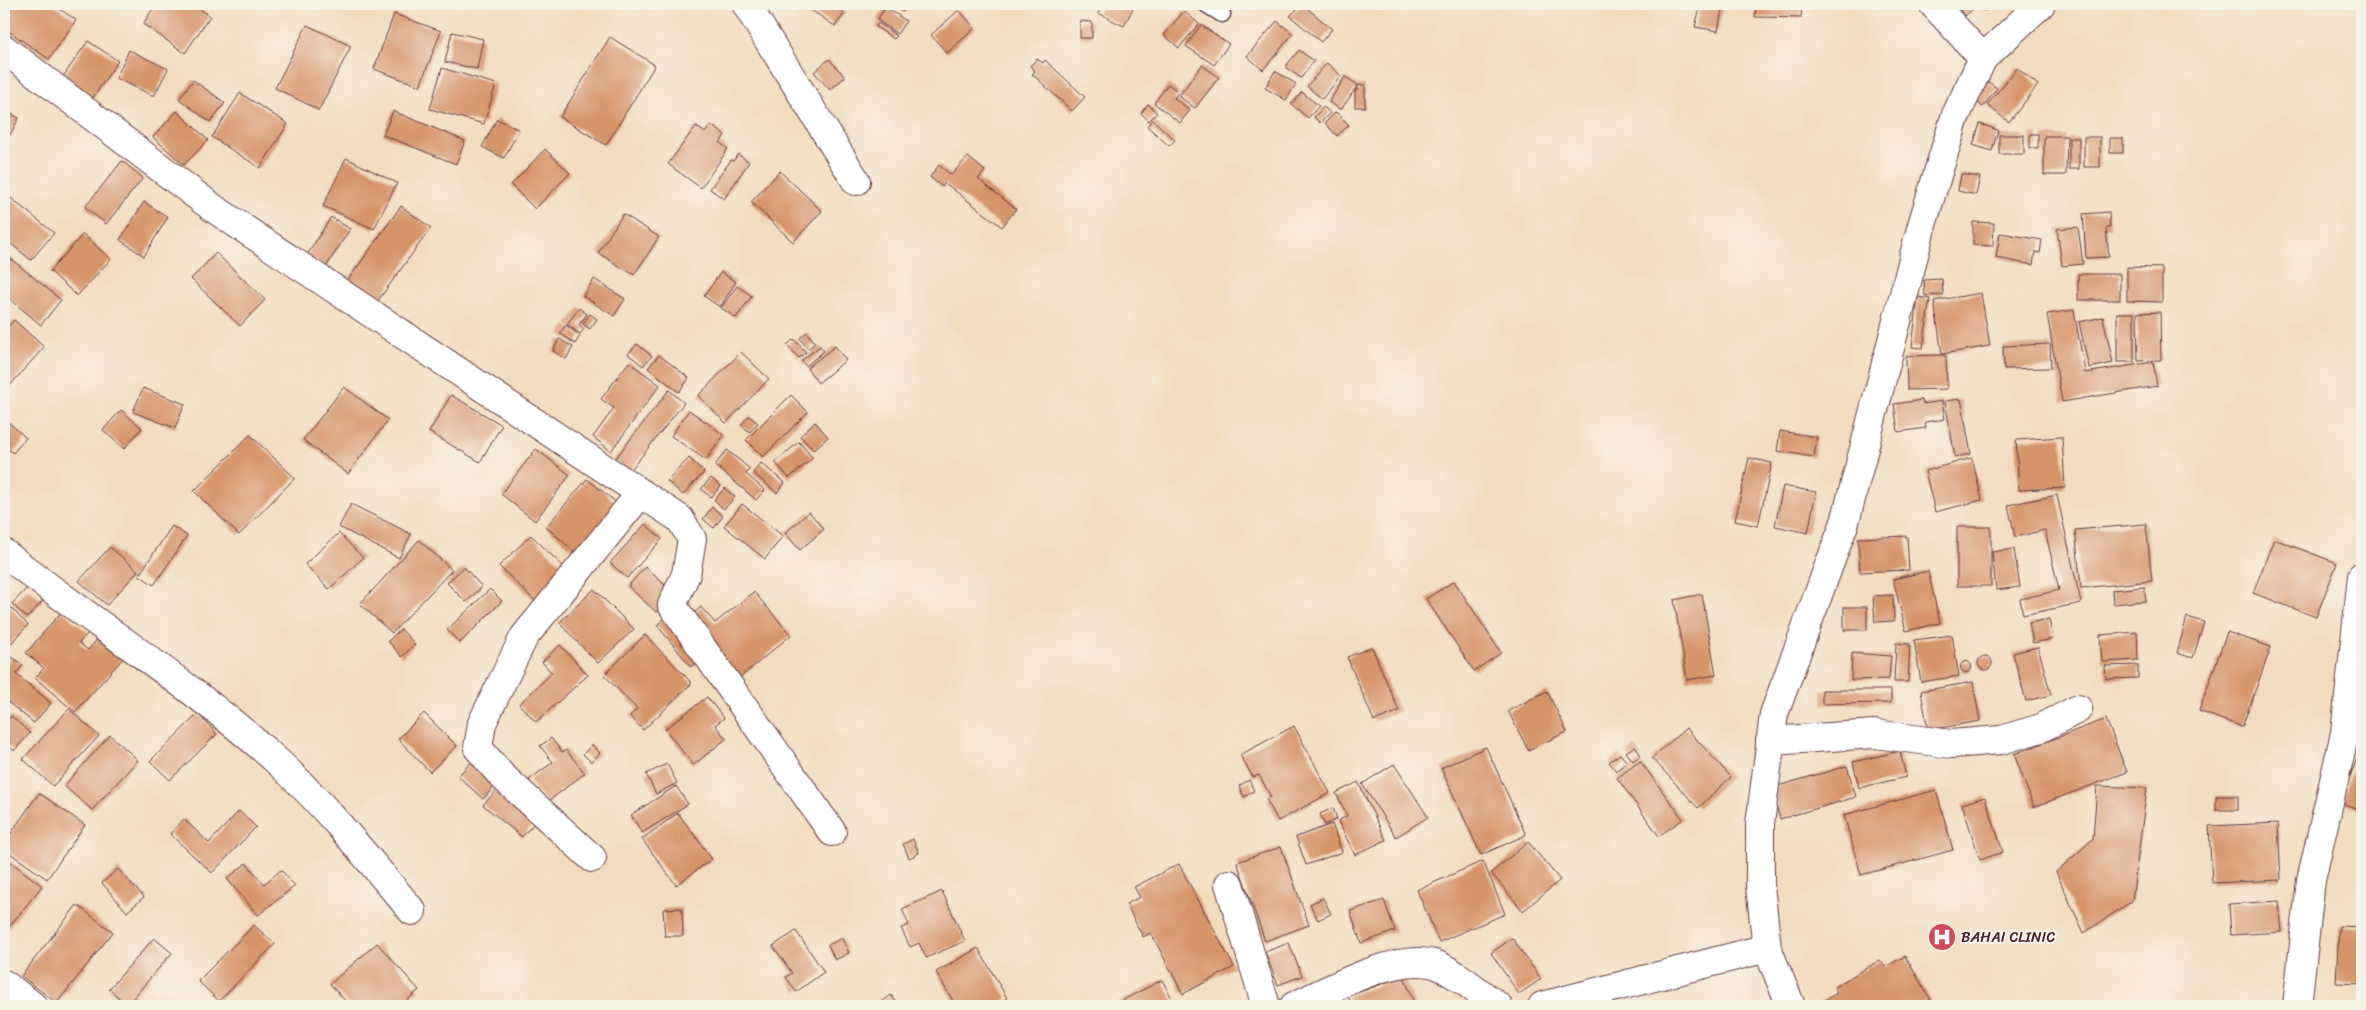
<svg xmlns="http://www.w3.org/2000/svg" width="2366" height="1010" font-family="Sriracha,sans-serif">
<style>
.building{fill:#d6946a}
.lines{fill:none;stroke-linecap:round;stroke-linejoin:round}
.service-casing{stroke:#633b41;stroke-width:19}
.minor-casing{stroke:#633b41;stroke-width:30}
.service{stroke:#fff;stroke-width:16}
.minor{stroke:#fff;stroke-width:28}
.labels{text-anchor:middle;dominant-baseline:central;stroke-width:4;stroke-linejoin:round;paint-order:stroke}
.poi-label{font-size:15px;fill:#4a1f2b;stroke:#f7f3e8;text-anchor:start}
</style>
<rect width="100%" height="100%" fill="#f7f3e8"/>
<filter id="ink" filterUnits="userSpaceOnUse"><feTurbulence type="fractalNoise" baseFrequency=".02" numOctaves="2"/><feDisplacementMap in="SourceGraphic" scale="10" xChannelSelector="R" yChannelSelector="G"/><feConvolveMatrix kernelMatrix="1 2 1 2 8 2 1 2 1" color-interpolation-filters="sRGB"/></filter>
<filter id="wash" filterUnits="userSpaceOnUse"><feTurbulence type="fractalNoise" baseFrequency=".0096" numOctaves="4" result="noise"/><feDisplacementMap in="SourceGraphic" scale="20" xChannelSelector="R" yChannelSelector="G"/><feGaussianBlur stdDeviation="1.12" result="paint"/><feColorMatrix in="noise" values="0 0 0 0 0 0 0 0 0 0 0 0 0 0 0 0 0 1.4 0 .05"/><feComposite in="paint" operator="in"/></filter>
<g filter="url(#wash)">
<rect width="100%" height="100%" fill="#f2dcbe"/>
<g id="blocks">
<g class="building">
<polygon points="4,4 52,4 76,20 49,59 4,28"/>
<polygon points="156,4 193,4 210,16 185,53 143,24"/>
<polygon points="802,4 832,4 845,13 835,26"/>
<polygon points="891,4 909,4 903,12"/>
<polygon points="1103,4 1135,4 1124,26 1098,13"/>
<polygon points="1302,4 1332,29 1321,42 1290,16"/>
<polygon points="1701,4 1723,4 1718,31 1695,27"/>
<polygon points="1756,4 1802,4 1801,18 1755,17"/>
<polygon points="1955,4 1994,4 1985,11 1979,4 1965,16"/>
<polygon points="886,7 906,21 897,34 877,20"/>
<polygon points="959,10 975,28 947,53 931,35"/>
<polygon points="1184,11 1199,24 1179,48 1164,35"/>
<polygon points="394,14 441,31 420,86 374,69"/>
<polygon points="1080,21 1092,22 1092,38 1080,38"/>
<polygon points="1277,21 1293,34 1263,70 1247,56"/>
<polygon points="878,23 897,36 894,39 876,27"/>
<polygon points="307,25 351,46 319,110 275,88"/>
<polygon points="1201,25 1229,44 1214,65 1186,46"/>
<polygon points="452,32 483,39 477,69 445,62"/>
<polygon points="610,37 655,65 606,145 560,117"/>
<polygon points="88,41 118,61 92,99 62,78"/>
<polygon points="129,50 168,69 154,96 116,78"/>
<polygon points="1299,50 1314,61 1301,78 1285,67"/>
<polygon points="829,59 845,77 830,90 814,72"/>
<polygon points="1037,59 1043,63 1045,60 1085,97 1072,111 1032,74 1035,71 1030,66"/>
<polygon points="1327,63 1341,76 1322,99 1307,86"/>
<polygon points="1202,65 1219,77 1195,108 1179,96"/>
<polygon points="442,68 496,84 484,124 430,109"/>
<polygon points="2017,68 2038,85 2009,122 1987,105"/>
<polygon points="1275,71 1296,84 1286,100 1265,88"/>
<polygon points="1345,77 1358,85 1341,110 1329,102"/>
<polygon points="193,80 225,103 210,122 179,99"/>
<polygon points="1985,80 1997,88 1983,107 1972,98"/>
<polygon points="1168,84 1179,92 1174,98 1190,110 1180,123 1154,103"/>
<polygon points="1358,85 1365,85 1365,107 1355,107 1355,90 1358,90"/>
<polygon points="1302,92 1319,106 1308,118 1291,104"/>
<polygon points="240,93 288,124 260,168 212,137"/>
<polygon points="1148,104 1157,113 1149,121 1141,113"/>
<polygon points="1324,107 1330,113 1320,123 1314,117"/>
<polygon points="4,110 19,118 4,146"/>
<polygon points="177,111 208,140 184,165 153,137"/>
<polygon points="393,111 465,141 456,164 383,135"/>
<polygon points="1336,112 1349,125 1337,136 1325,123"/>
<polygon points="497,119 519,130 504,158 482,147"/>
<polygon points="1153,120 1175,140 1169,146 1147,126"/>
<polygon points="1980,124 1998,130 1992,151 1973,145"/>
<polygon points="711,125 725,135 720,143 728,149 701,188 668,164 696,126 705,133"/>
<rect x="2030" y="134" width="8" height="14"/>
<rect x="1999" y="135" width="25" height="19"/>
<polygon points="2044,136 2067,136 2066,175 2044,175"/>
<rect x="2084" y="137" width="16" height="30"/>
<rect x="2069" y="138" width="10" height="31"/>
<rect x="2110" y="138" width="13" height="15"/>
<polygon points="545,149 570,173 535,209 511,185"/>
<polygon points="738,154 749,162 724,199 710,189 731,160 733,161"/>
<polygon points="968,157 985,171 978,179 1016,209 1002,227 945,183 942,187 930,177 939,165 951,175"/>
<polygon points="346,158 397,183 374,229 323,206"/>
<polygon points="122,161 143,178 106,224 85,207"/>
<polygon points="780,171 822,211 793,242 751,202"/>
<polygon points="1961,174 1980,177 1976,195 1958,191"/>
<polygon points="7,195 54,233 31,260 4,238 4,199"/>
<polygon points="144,202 168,217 144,256 120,240"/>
<polygon points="401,206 431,228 374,306 345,284"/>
<polygon points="2109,212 2110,228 2106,228 2109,257 2086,258 2083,214"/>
<polygon points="623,214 659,237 634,275 598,253"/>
<polygon points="331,217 350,229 326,267 307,255"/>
<polygon points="1973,222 1994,223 1993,246 1973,245"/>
<polygon points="2078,227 2083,264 2062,266 2057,229"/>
<polygon points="2000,233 2042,240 2040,253 2035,252 2033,265 1996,258"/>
<polygon points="83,234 111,259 77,296 50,271"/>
<polygon points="4,253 61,300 41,325 4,294"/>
<polygon points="216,253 265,300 240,326 191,279"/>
<polygon points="2127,267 2162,268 2162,302 2127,301"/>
<polygon points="721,272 736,282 720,307 704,296"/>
<rect x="2078" y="274" width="42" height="26"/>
<polygon points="594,279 625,299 614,316 583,296"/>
<polygon points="1942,279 1943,295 1925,296 1924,280"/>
<polygon points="737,286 752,296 736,318 721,308"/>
<polygon points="1981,293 1990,346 1942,354 1934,301"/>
<polygon points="1918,297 1930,299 1923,348 1912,347"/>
<polygon points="579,308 587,314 579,325 584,329 580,334 567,324"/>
<polygon points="2074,310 2085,373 2153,362 2157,386 2062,402 2047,314"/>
<polygon points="2160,312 2161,360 2138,361 2137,313"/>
<rect x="2117" y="313" width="17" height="49"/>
<polygon points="590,314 597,319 590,329 583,324"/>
<polygon points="2103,317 2113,363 2089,368 2079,322"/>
<polygon points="14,320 44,347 5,391 4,331"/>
<polygon points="566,325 580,336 575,344 560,333"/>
<polygon points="807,332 815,343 808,349 800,338"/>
<polygon points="559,339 573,347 566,359 553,351"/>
<polygon points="794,339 806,352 799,358 787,345"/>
<polygon points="637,344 652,356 643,366 628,354"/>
<polygon points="2050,344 2051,368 2004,369 2003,346"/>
<polygon points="820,346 824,351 806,366 801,361"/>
<polygon points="835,346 846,360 818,383 807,368"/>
<polygon points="741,352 769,379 726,423 698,396"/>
<polygon points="659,355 689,378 679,392 648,368"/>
<polygon points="1946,355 1947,389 1907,390 1906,356"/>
<polygon points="629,362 660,385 611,451 593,437 614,408 601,399"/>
<polygon points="344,387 388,420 348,474 303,440"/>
<polygon points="143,388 185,404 175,428 133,412"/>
<polygon points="669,390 684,403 629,472 614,460"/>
<polygon points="451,395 502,425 480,462 429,432"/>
<polygon points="791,395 808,412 763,457 746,440"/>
<polygon points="1961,399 1971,454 1955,457 1945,401"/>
<polygon points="1922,400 1923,404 1942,401 1945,419 1925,422 1926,428 1898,432 1894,404"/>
<polygon points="121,410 142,428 124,449 103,430"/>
<polygon points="689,410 724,435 706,460 671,436"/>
<polygon points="749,416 758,423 750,432 741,425"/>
<polygon points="4,418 26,438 13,453 4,445"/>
<polygon points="815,422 828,437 813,450 800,436"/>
<polygon points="1780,431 1817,437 1814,457 1777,451"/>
<polygon points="250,435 295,478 239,535 194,491"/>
<polygon points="2062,437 2065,488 2019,490 2016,440"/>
<polygon points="799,442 813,458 789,478 775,462"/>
<polygon points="536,449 570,475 535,521 501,494"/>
<polygon points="727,450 750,469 746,474 765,490 756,500 715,465"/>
<polygon points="689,458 704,472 683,495 667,481"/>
<polygon points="1749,458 1772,463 1758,526 1735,521"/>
<polygon points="1972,458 1982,500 1935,512 1925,471"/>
<polygon points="761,463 785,483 777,493 753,473"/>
<polygon points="711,478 721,486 711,497 701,489"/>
<polygon points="587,479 622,507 580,556 546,527"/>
<polygon points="1783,486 1816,492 1808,533 1775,526"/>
<polygon points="725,488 735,497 724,509 714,500"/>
<polygon points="2057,495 2081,603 2023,615 2020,599 2059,590 2045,530 2015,537 2008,505"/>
<polygon points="351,504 411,534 399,558 339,527"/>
<polygon points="742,504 783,536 765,559 724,526"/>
<polygon points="712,507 723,516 714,528 703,519"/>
<polygon points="809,512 824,529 800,550 785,533"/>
<polygon points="645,524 662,539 627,578 610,563"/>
<polygon points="2146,524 2152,581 2081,588 2075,530"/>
<polygon points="172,526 187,536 154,585 139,575"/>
<rect x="1957" y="527" width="34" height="59"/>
<polygon points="339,533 363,558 329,589 305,564"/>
<polygon points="531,535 570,573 539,605 499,566"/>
<polygon points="1907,536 1909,570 1860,572 1858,538"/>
<polygon points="2274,539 2337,563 2316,617 2253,593"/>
<polygon points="419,540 452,570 392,633 360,604"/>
<polygon points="110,547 138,571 107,605 79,581"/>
<polygon points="2014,549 2020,587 1996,590 1992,552"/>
<polygon points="464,567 482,587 466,602 447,583"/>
<polygon points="645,567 674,593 656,612 628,586"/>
<polygon points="1928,571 1940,623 1906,631 1893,579"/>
<polygon points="1454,581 1501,653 1474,671 1426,599"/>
<polygon points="2144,587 2146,601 2113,604 2112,590"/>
<polygon points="27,588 43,601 27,618 12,604"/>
<polygon points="490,589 502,601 460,643 447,630"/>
<polygon points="594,589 634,629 598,663 559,623"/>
<polygon points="754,592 791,635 738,679 687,619 701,607 715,623"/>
<polygon points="1702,594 1716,675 1687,680 1674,600"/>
<polygon points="1893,595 1894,621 1875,622 1873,596"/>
<polygon points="4,601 28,625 4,651"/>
<rect x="1844" y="607" width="23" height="23"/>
<polygon points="62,611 88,633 79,643 88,650 101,635 126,655 75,712 35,678 44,668 26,653"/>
<polygon points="672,612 706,655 691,667 657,625"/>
<polygon points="2187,617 2204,622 2193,658 2177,653"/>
<polygon points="2049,619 2053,639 2033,643 2029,623"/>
<polygon points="401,629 415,644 402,657 388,641"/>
<polygon points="2137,632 2138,660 2102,662 2100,635"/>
<polygon points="2227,632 2271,647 2242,727 2199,711"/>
<polygon points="645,635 692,683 643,730 630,716 637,709 604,675"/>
<polygon points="1952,635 1959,676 1921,682 1914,640"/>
<polygon points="1896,643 1910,644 1908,682 1894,682"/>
<polygon points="560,645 588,675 536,722 519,704 552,673 542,662"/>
<polygon points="1372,647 1399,711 1374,721 1347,657"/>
<polygon points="2038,647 2051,695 2026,701 2013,653"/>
<polygon points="1852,653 1891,656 1889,679 1851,680"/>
<circle cx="1985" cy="663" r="7"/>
<polygon points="12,657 23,665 16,674 51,703 34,723 4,699 4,667"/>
<circle cx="1966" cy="667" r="5.5"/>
<polygon points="2138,665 2138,678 2106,679 2105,666"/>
<polygon points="1973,682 1980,721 1928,730 1921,691"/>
<polygon points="1822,690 1891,690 1891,703 1822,704"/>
<polygon points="1547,691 1567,732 1528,750 1508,711"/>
<polygon points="707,697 724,718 715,725 726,739 693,765 665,729"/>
<polygon points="69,709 99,736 53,786 23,759"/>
<polygon points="424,713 457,746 430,772 398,739"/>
<polygon points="198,714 217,734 170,780 150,761"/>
<polygon points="11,716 30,733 14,751 4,742 4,724"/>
<polygon points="2106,719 2127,772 2034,807 2014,754"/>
<polygon points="1294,726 1330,793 1278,821 1266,799 1271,797 1259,775 1253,777 1240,755"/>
<polygon points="1686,728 1731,777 1698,808 1652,758"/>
<polygon points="110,735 138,760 92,810 64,786"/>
<polygon points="551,738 562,752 566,750 585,773 546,803 529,780 553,762 540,746"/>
<polygon points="592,745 600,753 591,762 583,754"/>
<polygon points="1635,746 1641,755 1633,761 1626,752"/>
<polygon points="2362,746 2362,811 2340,802"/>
<polygon points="1486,747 1526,835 1481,855 1441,768"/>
<polygon points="1900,751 1906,777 1859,788 1853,762"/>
<polygon points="1620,754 1627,762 1616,771 1609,762"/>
<polygon points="474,759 498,782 483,799 458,776"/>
<polygon points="1640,761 1683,819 1659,836 1617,778"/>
<polygon points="667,764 677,783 656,794 646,774"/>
<polygon points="1394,764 1428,817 1396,837 1362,784"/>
<polygon points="1847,766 1856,797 1780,819 1771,788"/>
<polygon points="1249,780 1254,791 1244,797 1239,786"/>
<polygon points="1358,782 1386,840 1355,855 1338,821 1347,816 1336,793"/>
<polygon points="676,786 688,804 642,833 631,815"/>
<polygon points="2097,786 2147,788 2132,901 2084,933 2056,872 2093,839"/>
<polygon points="498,789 536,821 522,837 483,805"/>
<polygon points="1936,790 1953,850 1861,875 1844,815"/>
<polygon points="39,793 85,825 47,879 4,849 4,843"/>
<rect x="2216" y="796" width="22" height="14"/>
<polygon points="1985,797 2003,852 1980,860 1962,804"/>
<polygon points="1333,808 1337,819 1325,825 1320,814"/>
<polygon points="239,811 256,827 212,873 170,834 184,819 209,843"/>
<polygon points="678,813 712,859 676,885 642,839"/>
<polygon points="2278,823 2281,880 2212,883 2209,826"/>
<polygon points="1332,824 1342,852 1306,865 1296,837"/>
<polygon points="913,839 919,853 909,858 903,844"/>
<polygon points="1528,842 1560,880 1523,911 1491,873"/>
<polygon points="1281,847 1309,925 1265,941 1237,862"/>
<polygon points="6,858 42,886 4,933 4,861"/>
<polygon points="1483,861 1505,914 1439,942 1417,890"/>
<polygon points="246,863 264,884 281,870 295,886 258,915 227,879"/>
<polygon points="1179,864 1234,967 1183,994 1151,933 1143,937 1126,904 1140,897 1134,887"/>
<polygon points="118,869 144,897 127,912 102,883"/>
<polygon points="942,891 965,941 926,958 919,943 910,947 901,928 909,925 902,909"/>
<polygon points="1323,898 1331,914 1318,920 1310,904"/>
<polygon points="1384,900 1395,931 1361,943 1350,911"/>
<polygon points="2279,901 2282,932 2231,935 2229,904"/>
<polygon points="77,905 113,932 57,1003 21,976"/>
<polygon points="682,908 683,936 665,936 663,909"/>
<polygon points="254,925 275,944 219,1001 198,981"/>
<polygon points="2339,926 2362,927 2362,984 2336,983"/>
<polygon points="796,931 824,972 796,992 786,977 792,973 773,946"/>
<polygon points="154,938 172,953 127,1005 109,989"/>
<polygon points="842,938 849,953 835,960 828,945"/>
<polygon points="1512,938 1541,979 1519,994 1491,953"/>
<polygon points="377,943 419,990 400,1006 350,1006 330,984"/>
<polygon points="1289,943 1302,976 1278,985 1265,952"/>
<polygon points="978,948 1007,998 993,1006 956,1006 936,972"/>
<polygon points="1905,956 1932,1002 1924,1006 1819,1006 1818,1004 1837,993 1834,987 1880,960 1885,967"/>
<polygon points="1404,976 1415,1006 1352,1006 1348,996"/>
<polygon points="1162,980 1176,1006 1116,1006 1115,1004"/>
<polygon points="891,995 899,1006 877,1006"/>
</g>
</g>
</g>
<g filter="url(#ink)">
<use href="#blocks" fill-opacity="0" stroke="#633b41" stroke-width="1"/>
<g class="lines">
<defs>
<polyline id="service" points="1206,4 1222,14"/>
<g id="minor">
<polyline points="746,4 856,181"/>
<polyline points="1933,4 1983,58"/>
<polyline points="4,49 213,208 680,519 692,539 686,574 672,605 832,832"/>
<path d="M4,553C94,624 193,685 278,762C327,807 369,860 412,911"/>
<polyline points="1770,741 1875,734 1951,744 2001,740 2041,728 2078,709"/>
<polyline points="592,858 501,775 478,748 482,723 524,637 641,493"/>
<polyline points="1229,884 1266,1006"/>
<polyline points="4,984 33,1006"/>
<path d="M1294,1006C1329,990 1395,953 1434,964C1452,969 1482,995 1498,1006"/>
<polyline points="1542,1006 1767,948"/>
<polyline points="1791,1006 1767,948 1760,886 1760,824 1774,714 1845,522 1921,228 1955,117 1983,58 2041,4"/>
<polyline points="2297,1006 2311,880 2345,733 2362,576"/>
</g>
</defs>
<use href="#service" class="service-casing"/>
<use href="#minor" class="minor-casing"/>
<use href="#service" class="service"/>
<use href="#minor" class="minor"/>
</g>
</g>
<defs>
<symbol id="hospital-disc" viewBox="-11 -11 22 22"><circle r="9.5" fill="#d1495b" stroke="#f7f3e8"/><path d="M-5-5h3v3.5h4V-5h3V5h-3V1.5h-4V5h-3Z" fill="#fff"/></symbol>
</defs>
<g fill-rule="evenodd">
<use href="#hospital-disc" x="1926" y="921" width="32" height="32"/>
</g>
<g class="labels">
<g class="poi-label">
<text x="1961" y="937">BAHAI CLINIC</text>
</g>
</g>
<rect width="2366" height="1010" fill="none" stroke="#f7f3e8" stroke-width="20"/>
</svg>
